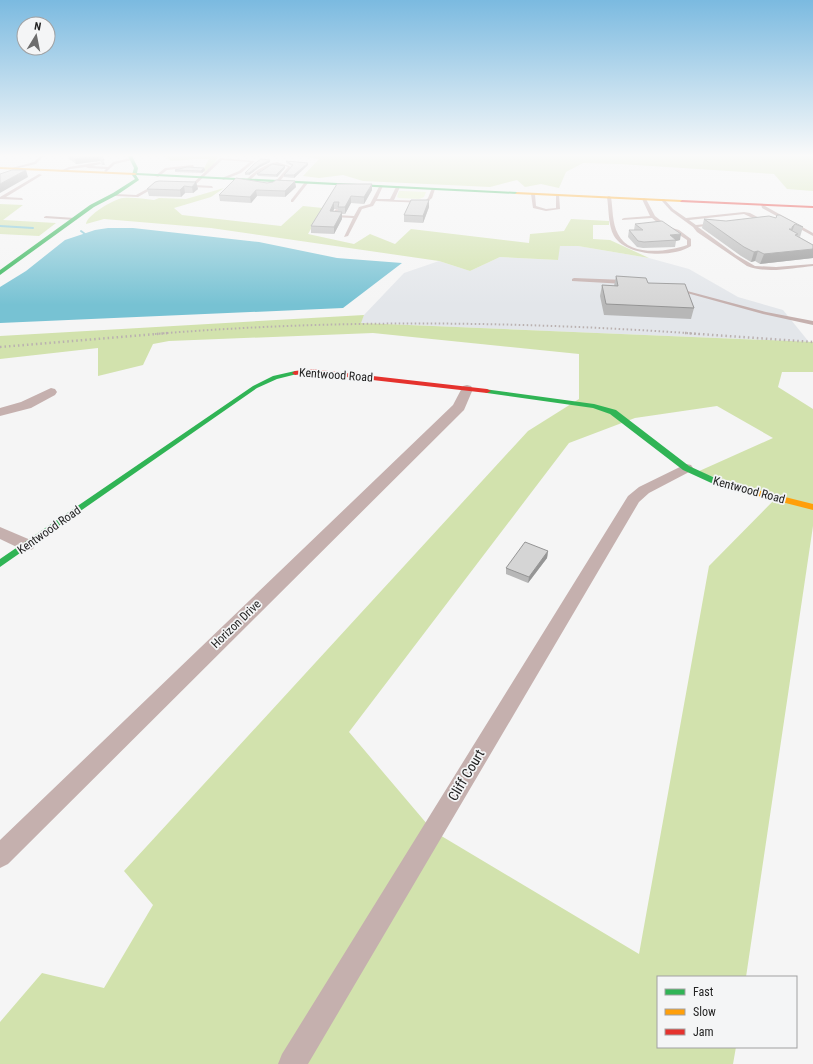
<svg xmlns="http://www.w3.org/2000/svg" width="813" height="1064" font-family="'Roboto Condensed',sans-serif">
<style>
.built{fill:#e3e6ea}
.green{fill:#e6f3ca}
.forest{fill:#d2e2ad;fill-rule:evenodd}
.water{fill:#77c2d3}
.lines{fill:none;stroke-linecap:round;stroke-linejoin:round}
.stream{stroke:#77c2d3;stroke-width:2}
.lane{fill:#c5b0ae;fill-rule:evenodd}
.street{fill:#c5b0ae;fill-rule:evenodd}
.fast{fill:#30b455;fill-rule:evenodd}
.slow{fill:#ff9f0a;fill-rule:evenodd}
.jam{fill:#e5322d;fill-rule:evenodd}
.rail-far1{stroke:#bab1b0;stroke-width:2;stroke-dasharray:1.5 2.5;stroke-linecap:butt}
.rail{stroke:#bab1b0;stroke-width:2.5;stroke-dasharray:1.5 3;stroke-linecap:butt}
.wall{fill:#b7b7b7;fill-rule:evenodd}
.shaded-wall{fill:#959595}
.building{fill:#d5d5d5;stroke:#959595}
.labels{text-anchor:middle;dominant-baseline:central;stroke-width:3.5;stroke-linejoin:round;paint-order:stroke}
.street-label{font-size:12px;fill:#242424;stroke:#f4f5f6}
.near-street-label{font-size:14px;fill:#242424;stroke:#f4f5f6}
</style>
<rect width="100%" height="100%" fill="#f5f5f5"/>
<polygon class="built" points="560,246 578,246 649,258 689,269 738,297 783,310 809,342 360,323 364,315 404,273 439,261 470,271 500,257 557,260"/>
<polygon class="green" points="399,191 402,191 426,192 424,197 419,199 399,198 397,197"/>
<g class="forest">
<path d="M166,156H214L218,157L213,165L205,172H202L209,159C196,158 184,161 171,161Z"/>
<polygon points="300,156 813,156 813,191 787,189 774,174 620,164 583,163 566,172 559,188 541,184 525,187 517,180 490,187 363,181 343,175 319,178 303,176 319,159"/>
<path d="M224,188L211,197L174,208L182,215L281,226L303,206L323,208L308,234L354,244L370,234L395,244L411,229L529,243L530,234L564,231L571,219L609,221V225H593V239L610,240L649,258L578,246H560L558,260L500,257L470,271L439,261L211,228L104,219L86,224C87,215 114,199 123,198C133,197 144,199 154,200L159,198L186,199Z"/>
<polygon points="0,204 23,205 3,220 56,223 39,236 0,234"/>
<path d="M364,315L361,323L813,342V372H782L778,387L813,409V526L746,977H658V1047H736L733,1064H0V1022L42,973L104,988L153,905L124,871L528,431L579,399V354L373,333L169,341L153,344L143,365L98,376V348L0,359V336ZM717,406L773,438L697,472L778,496L709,566L639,954L433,831L349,732L569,443L635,418Z"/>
</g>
<polygon class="water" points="108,228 133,228 259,242 337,258 402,263 343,308 0,323 0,287 26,271 65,240 95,230"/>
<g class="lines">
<g class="stream">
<polyline points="0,226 33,228"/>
<polyline points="81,231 85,234"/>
</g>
<g class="lane">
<polygon points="40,156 44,156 36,164 14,169 12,168 34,162"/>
<polygon points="131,158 132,160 115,164 106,172 104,171 106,169 88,168 86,167 70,169 62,172 60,171 69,167 100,162 101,164 92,166 108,167 113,162"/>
<polygon points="220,158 255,161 241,173 223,180 222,178 239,171 250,162 222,160 195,185 212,186 213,188 191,187 191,185"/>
<path d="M277,162L292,167L279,182L276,181L288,167C271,161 261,170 249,181L246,180C255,171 265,164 277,162Z"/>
<polygon points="193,165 194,167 167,170 158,177 155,176 165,168"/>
<polygon points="39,174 42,175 6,197 22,198 23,200 0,199 0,197"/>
<polygon points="305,182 308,183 293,202 291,202 291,200"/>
<polygon points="156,184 159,185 138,197 116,196 114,195 116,194 136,195"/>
<polygon points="380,185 383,186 377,199 390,199 396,187 398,186 400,187 394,200 425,201 428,198 432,188 435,189 432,198 426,203 376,201 373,206 362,209 348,236 344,237 353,218 332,217 335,210 337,209 339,210 336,215 354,216 359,207 370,204"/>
<polygon points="533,193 535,194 536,206 546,209 556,208 556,195 559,194 560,209 546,211 533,208 531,194"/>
<path d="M609,196L611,197C613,209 612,223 618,234C629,257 667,252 687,245V240L675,232L665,229L652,218L622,220V219L624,218L650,216L642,199L644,198L646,199L655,216L669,227L679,230L691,239V246C673,258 627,257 614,236C608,225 609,210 607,197Z"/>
<path d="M662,199H664L673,209L686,218L744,212L750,213L767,222L763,223L744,214L689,220L696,225L716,223V225H714L698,227L736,255L755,266L776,267L813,264V266C792,268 767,274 747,266L697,232L693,227L671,211L662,201Z"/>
<polygon points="761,204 763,204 765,206 813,233 813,236 762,208"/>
<polygon points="46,216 75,218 77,219 75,220 44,218 44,217"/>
<polygon points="574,278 625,280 628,282 625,284 572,281 572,279"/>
<polygon points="676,288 766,312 813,321 813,325 763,314 676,290"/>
</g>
<g class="street">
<polygon points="467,385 471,386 473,389 464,410 8,864 0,868 0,840 453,405 463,386"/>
<polygon points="51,388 55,389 57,392 55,395 31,408 0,416 0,408 21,402"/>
<polygon points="686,464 691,465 693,468 691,471 649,493 639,502 308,1064 278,1064 282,1054 628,496 639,487"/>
<polygon points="0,527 33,541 35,545 33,549 27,551 21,549 0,539"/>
</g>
<g class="fast">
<polygon points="128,156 132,156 138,168 137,173 517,192 519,193 517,194 136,175 139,180 117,195 94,207 0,275 0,270 90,205 113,193 135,179 132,175 134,168"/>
<polygon points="295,371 297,372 297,374 277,379 257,388 0,567 0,559 253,386 273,376"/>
<polygon points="484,389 594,404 616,410 689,466 726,483 756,490 757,492 753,495 720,487 683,470 610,414 593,408 487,393 483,391"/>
</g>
<g class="slow">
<polygon points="0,167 135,173 137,174 135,175 0,169"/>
<polygon points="517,192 682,200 684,201 682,202 515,194"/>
<polygon points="753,489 813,504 813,510 750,494 749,492 750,490"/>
</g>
<g class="jam">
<polygon points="682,200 813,206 813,208 680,202"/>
<polygon points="311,369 487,389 491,391 487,393 311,373 295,375 292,373 295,371"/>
</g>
<path class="rail-far1" d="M155,334C336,319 519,321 700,334"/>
<g class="rail">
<polyline points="685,333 813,342"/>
<polyline points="0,347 168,333"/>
</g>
</g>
<g class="wall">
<polygon points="68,156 102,156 105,165 102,165 101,162 100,161 76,164 69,159"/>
<polygon points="270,160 270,162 260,167 249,175 245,175 245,173"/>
<polygon points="286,161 308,163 308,165 294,178 284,177 284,175 292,166 286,163"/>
<polygon points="204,168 205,170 202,173 175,172 175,170"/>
<polygon points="285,168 277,177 258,176 257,174"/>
<polygon points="196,182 198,189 193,193 185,193 181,197 149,196 147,189"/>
<polygon points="267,183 296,187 285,197 257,196 251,203 220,201 219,195"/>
<path d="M337,184L372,190L364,204L351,203L345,214H342V219L334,234L311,233V226ZM334,209H338V212L333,211Z"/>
<polygon points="429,200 429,207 423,223 404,222 404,215"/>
<polygon points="776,218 803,227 800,237 798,236 813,245 813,258 760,264 755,261 751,262 741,256 702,228 704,219 726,221"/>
<polygon points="635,224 680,240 676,241 675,247 643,248 637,247 628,237 629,230 634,230"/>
<polygon points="616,276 648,283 694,308 691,319 604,315 600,296 602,285 614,286"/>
<polygon points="548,551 547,558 528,583 506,574 506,568"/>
</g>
<g class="shaded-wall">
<polygon points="91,156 99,156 100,161 76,164 75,159"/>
<polygon points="270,160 270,162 260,167 249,175 249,173 260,165"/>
<polygon points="308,163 308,165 294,178 294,175"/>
<polygon points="285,166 285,168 277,177 276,175"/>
<polygon points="204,168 205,170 202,173 201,171"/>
<polygon points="26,170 28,177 0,193 0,184"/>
<polygon points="295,181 296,187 285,197 285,191"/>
<polygon points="196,182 198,189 193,193 192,187"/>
<polygon points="372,184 372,190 364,204 364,197"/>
<polygon points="184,186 185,193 181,197 180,190"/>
<polygon points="256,190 257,196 251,203 250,197"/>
<polygon points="351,196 351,203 345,214 345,207"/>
<polygon points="429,200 429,207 423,223 423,216"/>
<polygon points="334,202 334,209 331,218 330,211"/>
<polygon points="342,212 342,219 334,234 334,227"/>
<polygon points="795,224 791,234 789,229"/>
<polygon points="681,234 680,240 676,241 670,235"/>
<polygon points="813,249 813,258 760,264 764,254"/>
<polygon points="758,251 755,261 751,262 754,252"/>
<polygon points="548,551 547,558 528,583 529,577"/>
</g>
<g class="building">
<polygon points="71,156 91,156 75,159"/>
<polygon points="99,156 102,156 104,160 100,160 101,158"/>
<polygon points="261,159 270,160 260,165 249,173 245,173 254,164"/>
<polygon points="286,161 308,163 294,175 284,175 293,165"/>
<polygon points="272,164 285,166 276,175 257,174"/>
<polygon points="187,167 204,168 201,171 175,170"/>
<polygon points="12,170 26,170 0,184 0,174"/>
<polygon points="236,178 267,183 273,182 276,180 295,181 285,191 256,190 250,197 219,195"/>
<polygon points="159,181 196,182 192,187 184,186 180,190 147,189 155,182"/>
<polygon points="337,184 372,184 364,197 351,196 345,207 338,207 339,202 334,202 330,211 342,212 334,227 311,226"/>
<polygon points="411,200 429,200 423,216 404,215"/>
<polygon points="777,215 780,215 803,227 795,224 792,227 792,229 789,229 798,234 795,235 813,245 813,249 764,254 758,251 754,252 744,247 704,219 726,221 769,216 776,218"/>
<polygon points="662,221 681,234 670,235 676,240 644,242 638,241 629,230 643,230 635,224"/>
<polygon points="616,276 646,278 648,283 685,284 694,308 606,304 602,285 618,286"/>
<polygon points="525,542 548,551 529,577 506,568"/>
</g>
<linearGradient id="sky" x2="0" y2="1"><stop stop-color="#7bbae0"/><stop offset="0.51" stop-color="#fafafa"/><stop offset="1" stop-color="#fafafa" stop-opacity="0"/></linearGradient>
<rect width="813" height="305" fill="url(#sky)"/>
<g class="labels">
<g class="street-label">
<text transform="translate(336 375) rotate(4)">Kentwood Road</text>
<text transform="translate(749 490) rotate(15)">Kentwood Road</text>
<text transform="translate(49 530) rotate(-35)">Kentwood Road</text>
<text transform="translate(236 624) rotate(-44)">Horizon Drive</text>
</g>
<g class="near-street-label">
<text transform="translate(466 775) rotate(-59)">Cliff Court</text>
</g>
</g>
<rect x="657" y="976" width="140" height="72" fill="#f4f5f6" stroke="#a1a1a2"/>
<rect x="665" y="989" width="20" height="6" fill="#30b455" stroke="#a1a1a2"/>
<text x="693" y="996" font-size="12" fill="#242424">Fast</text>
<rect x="665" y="1009" width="20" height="6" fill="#ff9f0a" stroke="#a1a1a2"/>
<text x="693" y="1016" font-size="12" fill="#242424">Slow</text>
<rect x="665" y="1029" width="20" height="6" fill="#e5322d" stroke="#a1a1a2"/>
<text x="693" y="1036" font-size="12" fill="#242424">Jam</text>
<g transform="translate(36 36) rotate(10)"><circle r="19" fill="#f4f5f6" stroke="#a1a1a2"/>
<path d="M0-3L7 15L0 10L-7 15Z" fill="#6d6d6d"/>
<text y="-6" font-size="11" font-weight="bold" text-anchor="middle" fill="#242424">N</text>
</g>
</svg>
